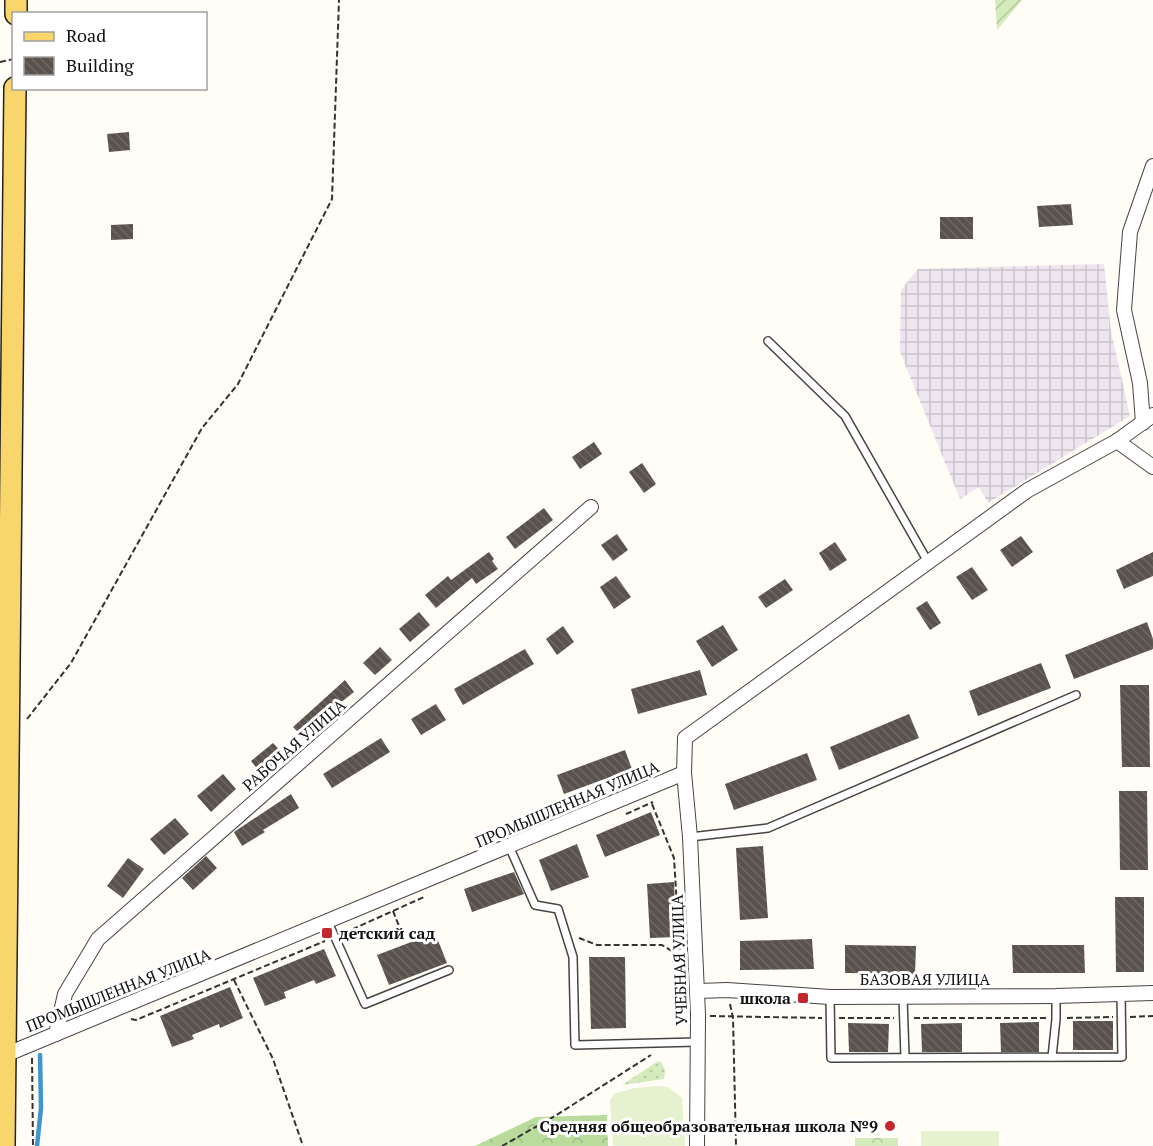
<svg xmlns="http://www.w3.org/2000/svg" width="1153" height="1146" font-family="'PT Serif',serif">
<style>
.industrial{fill:url(#industrial-grid)}
.grass{fill:url(#grass-dots)}
.forest{fill:url(#forest-crowns)}
.park{fill:url(#park-crowns)}
.garden{fill:url(#garden-furrows)}
.pitch{fill:#e6f2cf}
.lines{fill:none;stroke-linecap:round;stroke-linejoin:round}
.stream{stroke:#3f96cf;stroke-width:4.5}
.building{fill:url(#building-back-hatch)}
.service-casing{stroke:#444;stroke-width:10}
.minor-casing{stroke:#444;stroke-width:16}
.primary-casing{stroke:#222;stroke-width:24}
.path{stroke:#333;stroke-width:2;stroke-dasharray:6 3;stroke-linecap:butt}
.service{stroke:#fff;stroke-width:7}
.minor{stroke:#fff;stroke-width:14}
.primary{stroke:#f9d66b;stroke-width:21}
.poi-dot{fill:#c4262e;stroke:#fff;stroke-width:2}
.labels{text-anchor:middle;dominant-baseline:central;stroke-width:6;stroke-linejoin:round;paint-order:stroke}
.street-label{font-size:16px;fill:#111;stroke:#fff}
.poi-label{font-size:16px;font-weight:bold;fill:#111;stroke:#fff;text-anchor:end}
</style>
<defs>
<pattern id="industrial-grid" width="8" height="8" patternUnits="userSpaceOnUse" patternTransform="scale(1.5)"><rect width="8" height="8" fill="#eee6ef"/><path d="M0 4h8M4 0v8" fill="none" stroke="#cbc4cc"/></pattern>
<pattern id="grass-dots" width="8" height="8" patternUnits="userSpaceOnUse" patternTransform="scale(1.5)"><rect width="8" height="8" fill="#d5ebbd"/><path d="M2 2h.1M6 6h.1" fill="none" stroke="#b6c8a1" stroke-width="1.8" stroke-linecap="round"/></pattern>
<pattern id="forest-crowns" width="20" height="18" patternUnits="userSpaceOnUse" patternTransform="scale(1.5)"><rect width="20" height="18" fill="#b9dc9c"/><path d="M2 6a3 3 0 1 1 6 0M12 15a3 3 0 1 1 6 0" fill="none" stroke="#9ebc85"/></pattern>
<pattern id="park-crowns" width="20" height="18" patternUnits="userSpaceOnUse" patternTransform="scale(1.5)"><rect width="20" height="18" fill="#d5ebbd"/><path d="M2 6a3 3 0 1 1 6 0M12 15a3 3 0 1 1 6 0" fill="none" stroke="#b6c8a1"/></pattern>
<pattern id="garden-furrows" width="10" height="10" patternUnits="userSpaceOnUse" patternTransform="scale(1.5)"><rect width="10" height="10" fill="#d5ebbd"/><path d="M-1 1l2-2M0 10L10 0M9 11l2-2" fill="none" stroke="#b6c8a1"/></pattern>
<pattern id="building-back-hatch" width="6" height="6" patternUnits="userSpaceOnUse" patternTransform="scale(1.5)"><rect width="6" height="6" fill="#5a524d"/><path d="M-1 5l2 2M0 0l6 6M5-1l2 2" fill="none" stroke="#6d6662"/></pattern>
</defs>
<rect width="100%" height="100%" fill="#fffdf5"/>
<polygon class="industrial" points="1104,264 1111,331 1130,416 988,503 979,487 960,499 900,352 901,290 918,269"/>
<polygon class="grass" points="658,1061 661,1062 665,1070 664,1079 622,1085"/>
<polygon class="forest" points="607,1115 608,1146 475,1146 536,1117"/>
<rect class="park" x="855" y="1138" width="43" height="8"/>
<polygon class="garden" points="995,0 1022,0 997,30"/>
<g class="pitch">
<polygon points="659,1086 668,1087 682,1098 685,1146 613,1146 610,1101 614,1094 634,1088"/>
<rect x="921" y="1131" width="78" height="15"/>
</g>
<g class="lines">
<polyline class="stream" points="37,1146 41,1108 40,1055"/>
</g>
<g class="building">
<polygon points="129,132 130,150 109,152 107,134"/>
<polygon points="1071,204 1073,225 1039,227 1037,206"/>
<rect x="940" y="217" width="33" height="22"/>
<polygon points="133,224 133,239 111,240 111,225"/>
<polygon points="594,442 602,454 580,469 572,457"/>
<polygon points="642,463 656,484 644,493 629,472"/>
<polygon points="544,508 553,520 515,549 506,537"/>
<polygon points="617,534 628,550 613,561 601,545"/>
<polygon points="1021,536 1033,552 1012,567 1000,550"/>
<polygon points="835,542 847,560 830,571 819,553"/>
<polygon points="489,552 494,559 492,561 498,569 476,584 472,578 436,608 425,595 448,576 451,580"/>
<polygon points="1153,552 1153,576 1124,589 1116,570"/>
<polygon points="972,567 988,590 972,600 956,577"/>
<polygon points="616,576 631,597 614,609 600,587"/>
<polygon points="785,579 793,590 766,608 758,597"/>
<polygon points="927,601 941,623 930,630 916,608"/>
<polygon points="419,612 430,625 410,642 399,629"/>
<polygon points="1147,622 1153,639 1153,649 1074,679 1065,655"/>
<polygon points="723,625 738,650 712,667 696,641"/>
<polygon points="563,626 574,642 557,655 546,639"/>
<polygon points="380,647 392,660 375,675 363,663"/>
<polygon points="525,649 534,664 463,705 454,689"/>
<polygon points="1041,663 1051,688 978,716 969,691"/>
<polygon points="700,670 707,695 638,714 631,689"/>
<polygon points="345,680 354,692 321,718 323,721 304,738 293,727"/>
<polygon points="1120,685 1149,685 1150,767 1122,767"/>
<polygon points="436,704 446,720 421,735 411,719"/>
<polygon points="909,714 919,738 839,770 830,747"/>
<polygon points="381,738 390,752 332,788 323,774"/>
<polygon points="273,743 286,757 263,776 251,761"/>
<polygon points="625,750 632,769 564,794 557,775"/>
<polygon points="807,753 817,780 734,810 725,784"/>
<polygon points="223,774 236,789 211,812 197,796"/>
<polygon points="1119,791 1147,791 1148,870 1120,870"/>
<polygon points="291,794 299,808 263,830 265,832 242,846 234,832"/>
<polygon points="651,812 660,835 605,857 596,835"/>
<polygon points="175,818 189,834 164,855 150,839"/>
<polygon points="577,844 589,877 551,891 539,860"/>
<polygon points="763,846 768,918 740,920 736,848"/>
<polygon points="206,856 217,868 193,890 182,878"/>
<polygon points="128,858 144,869 123,898 107,886"/>
<polygon points="514,872 524,894 472,912 464,889"/>
<polygon points="674,882 676,937 650,938 647,884"/>
<polygon points="1115,897 1144,897 1144,972 1116,972"/>
<polygon points="435,933 447,963 389,985 377,955"/>
<polygon points="812,939 814,969 740,970 740,941"/>
<polygon points="845,945 916,946 915,974 845,973"/>
<polygon points="1012,945 1084,945 1085,973 1013,973"/>
<polygon points="324,949 336,976 316,984 314,980 284,992 286,998 265,1006 253,978"/>
<polygon points="589,957 625,957 626,1028 591,1029"/>
<polygon points="230,987 243,1018 220,1028 219,1024 192,1035 194,1039 172,1047 160,1016"/>
<rect x="1073" y="1021" width="40" height="29"/>
<polygon points="1039,1022 1039,1052 1001,1052 1000,1023"/>
<polygon points="848,1023 889,1024 888,1052 849,1052"/>
<polygon points="962,1023 962,1052 922,1052 921,1024"/>
</g>
<g class="lines">
<defs>
<g id="service">
<polyline points="768,341 845,416 928,562"/>
<polyline points="690,837 768,828 1076,695"/>
<polyline points="509,846 535,905 558,909 573,957 575,1045 697,1042"/>
<polyline points="328,922 365,1004 449,970"/>
<polyline points="830,997 831,1058 1122,1057 1121,994"/>
<polyline points="903,997 905,1057"/>
<polyline points="1052,1057 1056,1019 1056,996"/>
</g>
<g id="minor">
<polyline points="1143,423 1140,383 1124,310 1130,232 1153,166"/>
<polyline points="1117,441 1153,467"/>
<polyline points="698,991 727,990 830,997 1056,996 1153,993"/>
<polyline points="56,1034 65,994 98,939 591,507"/>
<polyline points="5,1055 684,773"/>
<polyline points="697,1146 698,1015 690,837 684,773 685,738 1028,490 1117,441 1153,415"/>
</g>
<g id="primary">
<polyline points="16,14 16,0"/>
<polyline points="4,1146 15,88"/>
</g>
</defs>
<use href="#service" class="service-casing"/>
<use href="#minor" class="minor-casing"/>
<use href="#primary" class="primary-casing"/>
<g class="path">
<polyline points="0,62 14,59"/>
<polyline points="27,719 71,663 202,428 238,384 332,199 339,0"/>
<polyline points="652,804 674,858 680,955"/>
<polyline points="626,814 653,802"/>
<polyline points="393,911 405,941"/>
<polyline points="344,933 424,897"/>
<polyline points="579,938 597,945 662,945 680,956"/>
<polyline points="234,980 273,1059 303,1146"/>
<polyline points="730,1004 733,1018 736,1146"/>
<polyline points="710,1016 822,1018"/>
<polyline points="1130,1017 1153,1016"/>
<polyline points="839,1018 894,1018"/>
<polyline points="914,1018 1047,1018"/>
<polyline points="1067,1018 1113,1017"/>
<polyline points="131,1019 136,1020 325,941"/>
<polyline points="32,1058 33,1146"/>
<polyline points="502,1146 555,1116 651,1055"/>
</g>
<use href="#service" class="service"/>
<use href="#minor" class="minor"/>
<use href="#primary" class="primary"/>
</g>
<g class="poi-dot">
<rect x="321" y="927" width="12" height="12" rx="3"/>
<rect x="797" y="992" width="12" height="12" rx="3"/>
<circle cx="890" cy="1126" r="6"/>
</g>
<g class="labels">
<g class="street-label">
<text transform="translate(294 745) rotate(-41)">РАБОЧАЯ УЛИЦА</text>
<text transform="translate(567 804) rotate(-23)">ПРОМЫШЛЕННАЯ УЛИЦА</text>
<text transform="translate(679 960) rotate(-92)">УЧЕБНАЯ УЛИЦА</text>
<text x="925" y="979">БАЗОВАЯ УЛИЦА</text>
<text transform="translate(118 990) rotate(-22)">ПРОМЫШЛЕННАЯ УЛИЦА</text>
</g>
<g class="poi-label">
<text x="339" y="933" text-anchor="start">детский сад</text>
<text x="791" y="998">школа</text>
<text x="878" y="1126">Средняя общеобразовательная школа №9</text>
</g>
</g>
<rect x="12" y="12" width="195" height="78" fill="#ffffff" stroke="#a0a0a0" stroke-width="1.5"/>
<rect x="24" y="32" width="30" height="9" fill="#f9d66b" stroke="#a0a0a0" stroke-width="1.5"/>
<text x="66" y="42" font-size="18" fill="#111111">Road</text>
<rect x="24" y="57" width="30" height="18" fill="url(#building-back-hatch)" stroke="#a0a0a0" stroke-width="1.5"/>
<text x="66" y="72" font-size="18" fill="#111111">Building</text>
</svg>
